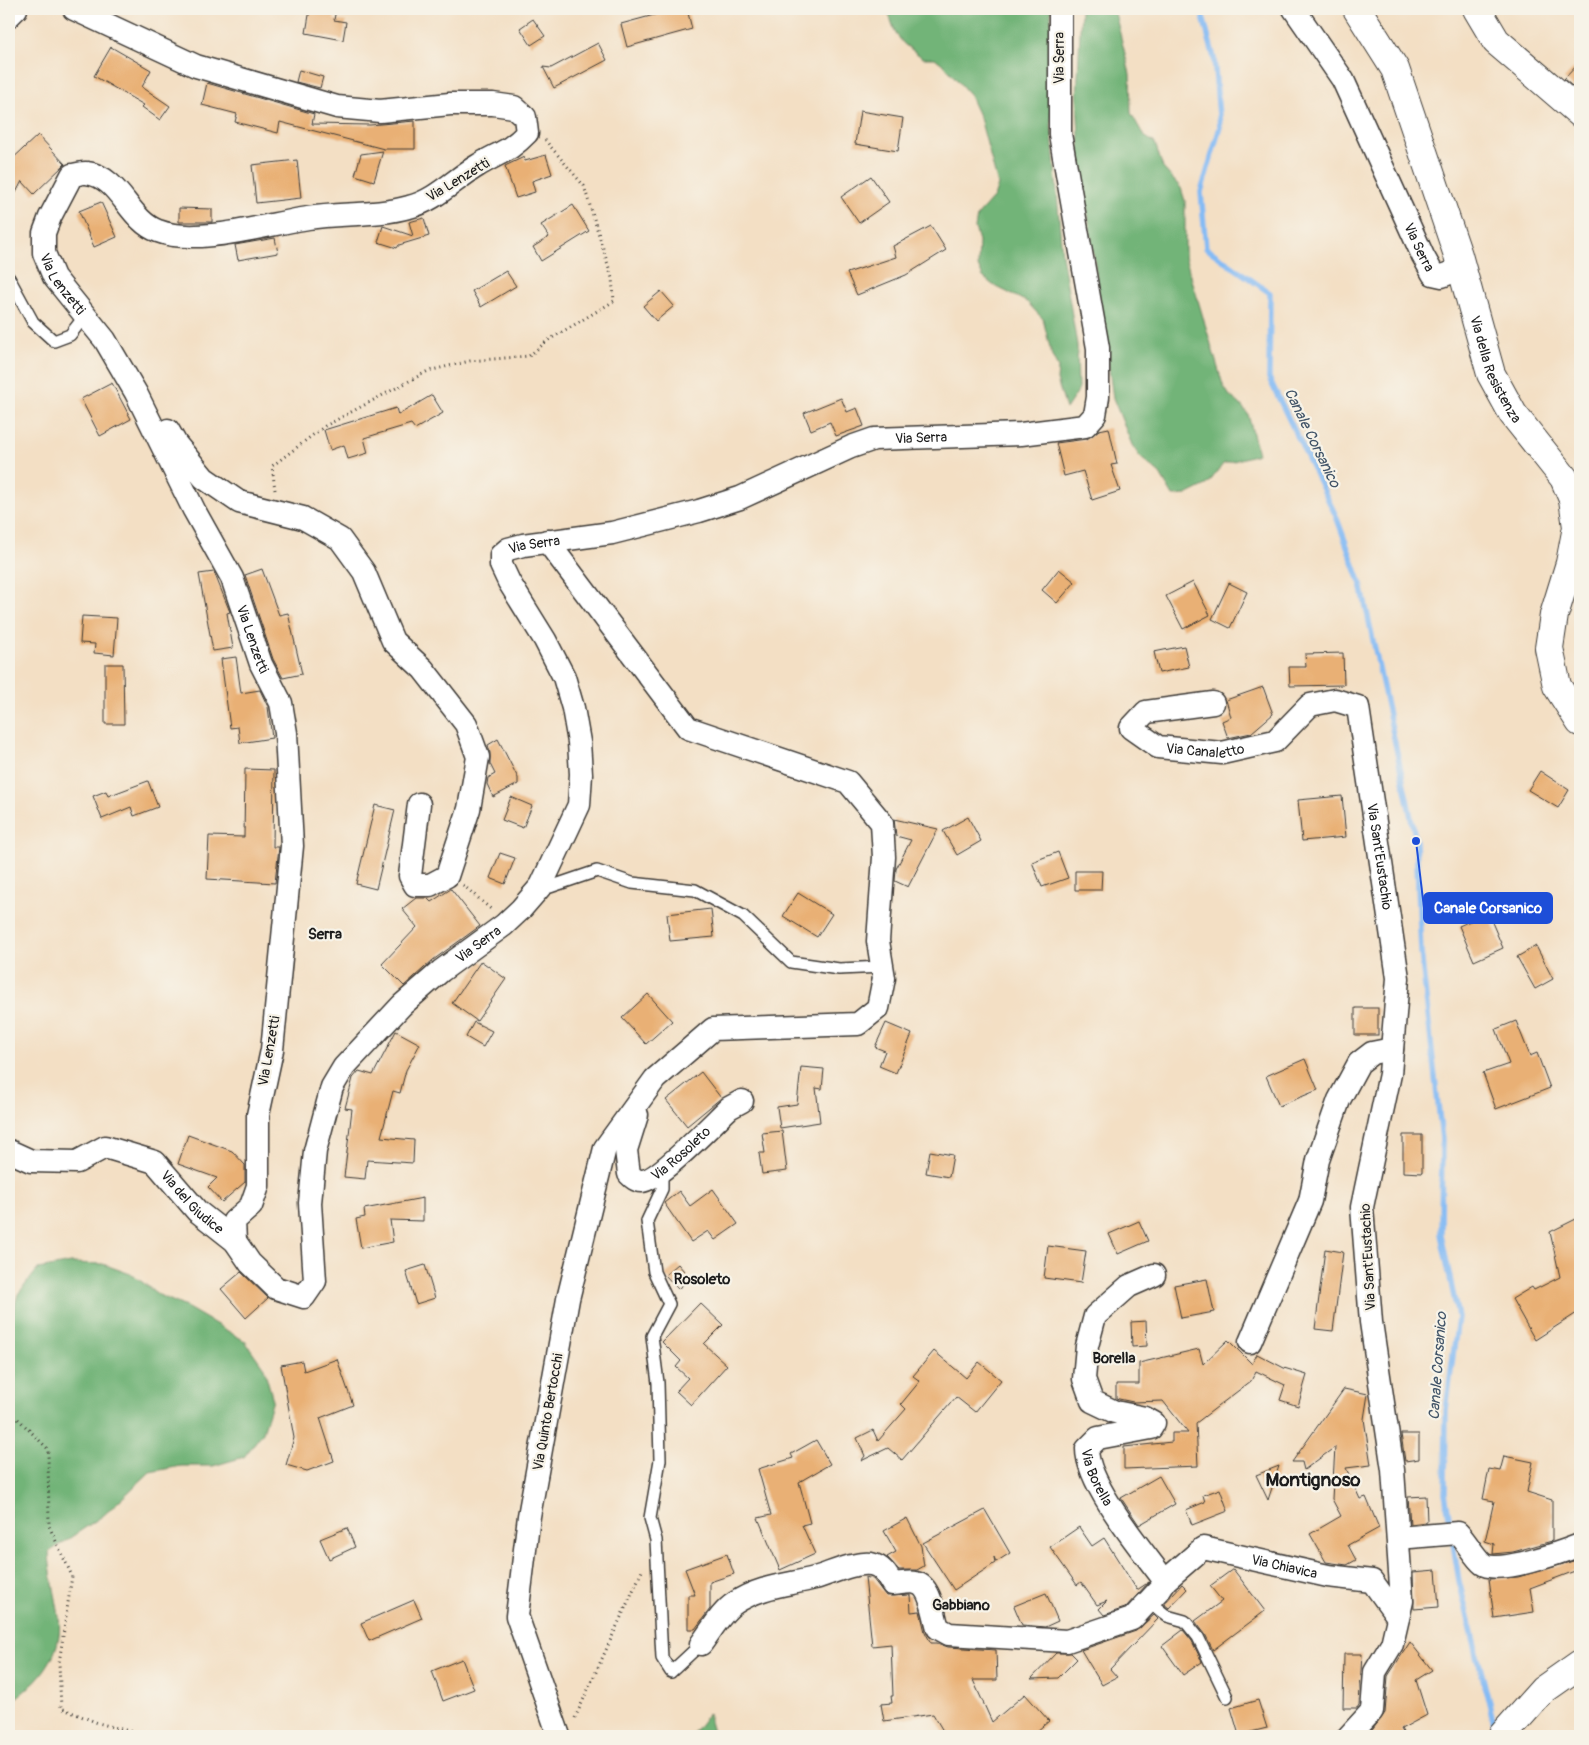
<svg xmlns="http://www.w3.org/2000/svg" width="1589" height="1745" font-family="Pangolin,sans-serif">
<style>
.forest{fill:#72b478;stroke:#47684a}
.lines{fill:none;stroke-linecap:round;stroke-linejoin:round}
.stream{stroke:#85bbf4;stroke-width:5.5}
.building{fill:#e9b075}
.service-casing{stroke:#3c3935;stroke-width:14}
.minor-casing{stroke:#3c3935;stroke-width:25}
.tertiary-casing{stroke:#3c3935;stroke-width:30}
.path{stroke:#3c3935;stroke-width:3;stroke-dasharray:1 4;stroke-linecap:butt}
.service{stroke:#fff;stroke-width:11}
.minor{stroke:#fff;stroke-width:22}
.tertiary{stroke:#fff;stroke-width:28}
.labels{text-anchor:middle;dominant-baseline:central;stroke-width:4.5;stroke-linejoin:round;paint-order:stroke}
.street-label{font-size:14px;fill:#1c1c1c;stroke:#f7f3e8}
.water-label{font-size:15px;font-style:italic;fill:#415468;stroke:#f7f3e8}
.neighbourhood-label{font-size:15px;font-weight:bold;fill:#1c1c1c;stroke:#f7f3e8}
.district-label{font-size:19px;font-weight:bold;fill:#1c1c1c;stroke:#f7f3e8}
.leader{fill:none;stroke:#1d4ed8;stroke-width:2}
.callout-dot{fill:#1d4ed8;stroke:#f7f3e8;stroke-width:2}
.callout{fill:#1d4ed8;stroke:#1d4ed8;stroke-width:2}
.callout-label{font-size:15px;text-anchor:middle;font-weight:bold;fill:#fff}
</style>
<rect width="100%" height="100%" fill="#f7f3e8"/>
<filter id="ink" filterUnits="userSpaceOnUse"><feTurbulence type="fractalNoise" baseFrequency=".02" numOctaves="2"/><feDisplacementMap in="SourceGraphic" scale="10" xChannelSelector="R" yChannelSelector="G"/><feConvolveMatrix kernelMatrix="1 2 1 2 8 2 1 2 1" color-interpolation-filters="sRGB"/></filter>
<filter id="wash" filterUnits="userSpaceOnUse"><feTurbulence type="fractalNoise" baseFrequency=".0096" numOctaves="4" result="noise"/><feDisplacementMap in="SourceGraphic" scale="20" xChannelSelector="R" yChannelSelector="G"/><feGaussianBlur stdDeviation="1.12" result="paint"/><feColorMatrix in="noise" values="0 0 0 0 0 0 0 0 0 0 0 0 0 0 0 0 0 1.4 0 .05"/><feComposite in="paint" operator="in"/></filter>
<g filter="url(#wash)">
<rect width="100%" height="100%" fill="#f3dfc4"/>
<g class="forest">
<polygon points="887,9 1051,9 1051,120 1062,255 1077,345 1078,391 1066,409 1057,380 1058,368 1052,356 1043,319 1027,302 993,285 983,277 978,266 979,241 975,228 977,216 994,197 998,185 980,118 969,94 945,66 935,58 923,58 904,44 896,34"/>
<polygon points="1081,9 1114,9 1130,74 1131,113 1144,136 1155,143 1163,168 1181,188 1185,201 1185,256 1223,385 1230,396 1240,404 1248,414 1258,454 1223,464 1208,484 1186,495 1173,496 1160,474 1140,457 1132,445 1113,398 1080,155 1077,98"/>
<path d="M71,1263L103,1264L133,1275L159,1295L188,1308L245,1341L264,1368L273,1400L263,1432L244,1457L213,1466H181L150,1472L104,1515L49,1552C50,1576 56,1594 59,1617C64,1655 38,1683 9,1703V1327L18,1294L38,1269Z"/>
<polygon points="708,1714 714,1736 691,1736"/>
</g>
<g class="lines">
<g class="stream">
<polyline points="1201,9 1214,58 1220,127 1201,192 1206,248 1270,293 1269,378 1336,516 1361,584 1416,841 1421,952 1442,1140 1441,1234 1458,1317 1446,1410 1445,1493 1451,1528"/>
<polyline points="1452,1537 1459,1581 1496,1731"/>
</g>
</g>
<g id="blocks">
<g class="building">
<polygon points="310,9 336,9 334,20 346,22 343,40 306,33"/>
<polygon points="676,9 687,9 692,29 627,47 621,24"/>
<polygon points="533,19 545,36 531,45 520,28"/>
<polygon points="598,43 607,60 554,88 543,67 551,68"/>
<polygon points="111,47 151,70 142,87 170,106 160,120 142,107 144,105 94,76"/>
<polygon points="1580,62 1580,93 1564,79"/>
<polygon points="299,70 323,77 320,88 296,82"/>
<polygon points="207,83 314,114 312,124 370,125 415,121 415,149 384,149 280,122 278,133 235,122 237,114 202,105"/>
<polygon points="860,111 903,118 898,151 855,144"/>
<polygon points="38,135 65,164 34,194 22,181 9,206 9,162"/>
<polygon points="383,151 374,181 355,175 361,154"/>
<polygon points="546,155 552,174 532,181 535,192 516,198 505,166 524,157 525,161"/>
<polygon points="297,160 301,198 256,203 252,165"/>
<polygon points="871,176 889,202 859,223 841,197"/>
<polygon points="101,202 117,237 94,247 79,211"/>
<polygon points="573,205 589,231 541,261 533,247 549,237 541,225"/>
<polygon points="179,208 212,209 212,222 179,222"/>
<polygon points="424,218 429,236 399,245 397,248 378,242 383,226 413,236 409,222"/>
<polygon points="931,226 946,250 906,275 857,295 847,273 896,257 893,246"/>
<polygon points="275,238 278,253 238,260 235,245"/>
<polygon points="506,271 516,286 481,307 472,291"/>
<polygon points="661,291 674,306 656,321 643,306"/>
<polygon points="112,383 131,419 100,436 81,399"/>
<polygon points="432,395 443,413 415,429 411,424 364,438 368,453 348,459 344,445 330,450 324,430 396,408 398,415"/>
<polygon points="841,398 847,412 857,408 864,426 836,436 830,422 811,430 804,413"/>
<polygon points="1109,428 1117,464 1111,465 1120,491 1092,500 1083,471 1064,476 1056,443 1087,439 1099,430"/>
<polygon points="262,569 279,615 288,613 302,674 283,678 273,659 245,575"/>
<polygon points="1059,569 1075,582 1057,603 1042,590"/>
<polygon points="214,572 230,612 227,613 233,648 213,651 199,574"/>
<polygon points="1193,582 1210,615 1183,629 1166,596"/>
<polygon points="1229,583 1247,592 1230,628 1212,619"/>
<polygon points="82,616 117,618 114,655 94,653 95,644 80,643"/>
<polygon points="1184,646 1189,667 1159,673 1154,652"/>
<polygon points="1343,653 1344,685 1290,686 1289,667 1306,667 1305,654"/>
<polygon points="236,657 241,693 260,690 268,707 272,738 240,743 238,727 230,728 221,659"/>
<polygon points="105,664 123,664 124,724 105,724"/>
<polygon points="1263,687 1273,714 1251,733 1228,738 1222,721 1231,717 1226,700"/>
<polygon points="498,739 518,778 518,784 493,797 487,784 488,778 495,774 490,764 490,753 488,745"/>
<polygon points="245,769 274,770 273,847 279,847 275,883 207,879 209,836 244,837"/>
<polygon points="1540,771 1569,790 1558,808 1528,790"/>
<polygon points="148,781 158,807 134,816 131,807 102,819 93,796 106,791 108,796"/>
<polygon points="1342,796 1346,837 1302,841 1298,800"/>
<polygon points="511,797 532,806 523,828 502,820"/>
<polygon points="375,805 395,810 376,889 356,884"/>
<polygon points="968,817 981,841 957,855 943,831"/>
<polygon points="894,819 938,829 908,887 895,881 896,869 911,840 896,836"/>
<polygon points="1058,852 1068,878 1042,887 1032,862"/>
<polygon points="500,853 515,858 505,884 490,878"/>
<polygon points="1075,871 1102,871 1101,890 1075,890"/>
<polygon points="451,889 480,926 433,960 404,986 382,964 417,927 402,909 416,898 427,898 431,902"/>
<polygon points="798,893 832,914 817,937 783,916"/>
<polygon points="711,909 714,937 670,941 667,914"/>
<polygon points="1488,913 1503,948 1474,961 1459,926"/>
<polygon points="1536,946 1553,979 1535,989 1517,957"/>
<polygon points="481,961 506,979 477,1021 452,1003"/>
<polygon points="648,994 672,1021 646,1044 622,1018"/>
<rect x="1355" y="1008" width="23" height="27"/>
<polygon points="1516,1021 1530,1056 1537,1053 1550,1088 1496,1109 1483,1073 1509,1064 1496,1029"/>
<polygon points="474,1022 492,1031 483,1047 466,1037"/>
<polygon points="886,1023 912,1034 896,1073 879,1066 885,1051 875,1047"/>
<polygon points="396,1031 420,1044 406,1070 400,1093 393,1091 381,1137 414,1140 413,1163 367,1160 365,1179 344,1177 352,1109 345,1108 353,1078 359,1071 373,1075"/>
<polygon points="1305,1059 1318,1090 1279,1106 1266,1076"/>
<polygon points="801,1067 824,1069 822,1089 816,1088 820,1122 780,1128 777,1107 797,1104"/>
<polygon points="701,1072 721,1098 687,1126 666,1100"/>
<polygon points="782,1131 787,1171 762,1174 759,1153 765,1153 762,1133"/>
<polygon points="188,1135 232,1151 245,1165 245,1182 222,1202 208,1187 217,1178 178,1164"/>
<polygon points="1403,1135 1422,1135 1422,1173 1403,1172"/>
<polygon points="930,1151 953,1155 949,1177 926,1173"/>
<polygon points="713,1189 738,1224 715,1240 708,1231 691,1242 664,1203 679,1191 690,1206"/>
<polygon points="423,1198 423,1221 390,1220 393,1242 361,1248 356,1219 365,1217 364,1209"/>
<polygon points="1580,1217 1580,1311 1535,1340 1512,1299 1532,1287 1534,1290 1560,1277 1550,1232"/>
<polygon points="1139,1221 1148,1241 1118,1254 1109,1234"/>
<polygon points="1048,1246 1086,1251 1081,1283 1044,1278"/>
<polygon points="1325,1249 1343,1252 1333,1331 1315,1329"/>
<polygon points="678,1264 690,1278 678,1289 665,1275"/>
<polygon points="425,1265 435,1298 416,1304 406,1271"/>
<polygon points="241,1272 268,1298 246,1318 221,1289"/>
<polygon points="1207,1279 1214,1312 1181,1318 1174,1285"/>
<polygon points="700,1303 723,1325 704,1344 727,1365 691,1405 676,1391 688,1378 676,1367 681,1361 662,1342"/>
<polygon points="1146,1321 1147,1346 1132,1347 1131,1322"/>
<polygon points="1228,1340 1252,1364 1257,1354 1284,1368 1307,1375 1298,1406 1280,1400 1285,1385 1256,1371 1251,1381 1196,1423 1198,1466 1124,1469 1124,1447 1172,1442 1172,1433 1188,1433 1163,1401 1133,1402 1119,1399 1116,1398 1116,1384 1139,1384 1139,1363 1199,1349 1203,1364"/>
<polygon points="934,1351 966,1378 979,1362 1001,1380 975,1412 956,1397 902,1460 888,1448 861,1461 865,1456 857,1438 873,1430 878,1441 906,1409 901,1404 920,1381 913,1376"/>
<polygon points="337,1359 353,1405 320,1418 334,1461 307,1471 286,1465 294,1438 281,1365 302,1361 304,1371"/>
<polygon points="1344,1389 1368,1394 1364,1419 1371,1465 1346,1468 1360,1499 1366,1497 1379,1528 1348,1545 1356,1560 1347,1565 1326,1562 1310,1534 1341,1516 1332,1499 1335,1447 1304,1470 1302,1462 1292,1462"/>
<polygon points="1401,1434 1419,1434 1419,1459 1405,1461"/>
<polygon points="816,1440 830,1464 799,1482 810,1523 802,1525 815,1554 780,1570 758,1518 771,1515 758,1469 793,1458 791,1454"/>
<polygon points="1504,1456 1533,1462 1527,1492 1552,1500 1552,1541 1513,1552 1493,1554 1494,1544 1485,1541 1494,1501 1483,1499 1489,1469 1500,1471"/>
<polygon points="1279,1466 1268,1500 1256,1475"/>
<polygon points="1159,1476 1175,1504 1139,1525 1121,1498"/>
<polygon points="1220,1489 1228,1511 1192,1525 1186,1510 1205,1502 1203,1495"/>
<polygon points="1426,1496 1427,1522 1410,1524 1408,1497"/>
<polygon points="985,1510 1010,1553 996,1562 994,1557 995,1563 954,1590 923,1543"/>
<polygon points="907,1518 921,1546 924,1566 917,1570 899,1570 887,1557 896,1552 884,1531"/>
<polygon points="1079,1527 1092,1546 1104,1538 1137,1590 1149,1582 1125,1608 1104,1615 1099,1609 1107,1601 1097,1605 1081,1582 1077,1585 1050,1547"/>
<polygon points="347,1528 355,1547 329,1559 320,1539"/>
<polygon points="727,1554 734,1574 710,1582 710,1609 695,1629 688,1629 688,1595 695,1595 685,1569"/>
<polygon points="1580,1559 1580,1569 1530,1588 1534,1612 1494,1618 1489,1579 1518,1577"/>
<polygon points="1233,1569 1265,1611 1213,1650 1205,1634 1195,1621 1222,1601 1210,1586"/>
<polygon points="1436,1570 1439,1607 1414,1609 1413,1572"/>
<polygon points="865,1577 873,1579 886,1596 910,1595 911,1612 920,1611 925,1632 931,1643 937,1643 948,1647 996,1650 997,1680 973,1680 992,1722 1025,1694 1049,1721 1031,1736 946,1736 933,1714 884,1721 881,1704 892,1703 891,1696 893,1696 891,1644 872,1646"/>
<polygon points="1182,1584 1187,1589 1169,1608 1164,1604"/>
<polygon points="1046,1593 1058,1621 1045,1627 1022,1625 1014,1606"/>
<polygon points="414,1600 422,1618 369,1641 361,1623"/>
<polygon points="1154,1615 1158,1619 1110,1669 1117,1677 1102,1685 1081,1650 1136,1631"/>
<polygon points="1183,1630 1192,1641 1202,1662 1183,1675 1162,1646"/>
<polygon points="1410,1642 1432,1670 1416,1680 1427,1715 1401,1729 1405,1736 1372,1736 1370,1733 1385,1713 1388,1676"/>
<polygon points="1056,1653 1071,1653 1077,1659 1058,1678 1031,1679"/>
<polygon points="1344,1654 1362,1654 1359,1705 1357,1708 1343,1708"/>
<polygon points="462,1659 474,1689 443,1701 432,1671"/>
<polygon points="1258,1700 1267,1728 1239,1735 1231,1708"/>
</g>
</g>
</g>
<g filter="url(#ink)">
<use href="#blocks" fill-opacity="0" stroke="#3c3935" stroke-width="1"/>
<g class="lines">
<defs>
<g id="service">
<polyline points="9,278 33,322 54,341 70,335 84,317"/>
<polyline points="541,890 597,871 632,883 695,890 743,916 791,962 839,969 883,967"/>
<polyline points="662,1172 662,1189 647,1221 654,1272 669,1304 652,1336 658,1383 660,1460 650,1518 656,1540 662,1658 671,1672 701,1644"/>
<polyline points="1148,1601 1167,1616 1185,1621 1198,1637 1227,1697"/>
</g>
<g id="minor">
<path id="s1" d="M74,9L196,66L337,107L380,111L450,104H493L514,107L525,117L527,133C509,152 498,153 477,166C455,179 435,201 409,207C377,216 341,213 308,218C268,224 196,246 158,231C128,220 120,177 87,173C83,172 76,175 72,175L50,217L44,233V253L54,277L105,340L136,393L194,510L232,578L261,664L281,703L286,733L292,846L272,1050L258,1115V1186L251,1206L234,1221L235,1241"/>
<path id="s2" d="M1294,9L1343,80L1423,256L1433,274L1442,276L1462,268"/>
<polyline points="9,16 16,9"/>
<polyline points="168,430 176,444 204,478 239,502 303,518 340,539 364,572 393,641 423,669 466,724 478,757 469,809 447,876 430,885 415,885 410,876 419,804"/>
<polyline points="547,541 688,728 848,782 882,823 884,857 878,941 884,978 878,1008 858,1024 713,1029 655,1079 605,1148 568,1299 529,1516 517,1616 559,1736"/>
<path id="s3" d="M1213,703L1146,712L1131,728L1158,747L1222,753L1275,741L1310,705L1335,700L1358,707L1398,978L1390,1074L1362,1207L1371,1322L1393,1470L1402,1601L1392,1644L1375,1672L1372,1711L1349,1736"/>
<path id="s4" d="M637,1115L626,1150L629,1174C633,1178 636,1181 642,1181C659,1180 714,1122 729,1108L742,1101"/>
<path id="s5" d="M9,1151L31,1161L77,1162L105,1147L155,1162L197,1211L235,1241L250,1263L276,1288L304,1297L315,1281L310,1203L315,1151L332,1087L344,1067L402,1005L441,971L504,925L521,909L541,886L579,805L581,774L579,742L573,708L564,677L545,640L509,582L501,565V555L508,549L523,545L612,533L699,511L740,498L851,447L874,439L1021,434L1085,426L1095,415L1098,397V348L1060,134V9"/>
<path id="s6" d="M1154,1275L1129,1286L1095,1316L1087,1346L1084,1379L1092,1401L1115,1412L1145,1418L1154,1423L1151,1428L1098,1438L1087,1449C1087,1485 1143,1551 1165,1581"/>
<polyline points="1250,1342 1310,1201 1318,1160 1339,1100 1359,1063 1372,1053 1392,1049"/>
<path d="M1398,1538L1458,1533C1466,1541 1475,1558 1483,1564C1498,1575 1562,1552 1580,1545"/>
<path id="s7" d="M701,1644C711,1631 721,1612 735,1603C760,1586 788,1585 815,1578C832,1573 853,1562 871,1564C882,1566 887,1575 892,1584C899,1584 909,1581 916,1583C931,1586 934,1616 938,1628L949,1634L1067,1641L1132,1619L1160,1589L1165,1581L1203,1548L1328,1576L1372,1581L1398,1617"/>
</g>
<g id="tertiary">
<path id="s8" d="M1357,9L1395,69L1458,255L1491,374L1513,414L1564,478L1573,499L1577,527L1570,563L1554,615L1549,648L1557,686L1580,722"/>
<polyline points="1477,9 1496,41 1580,113"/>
<polyline points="1502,1736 1543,1690 1580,1664"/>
</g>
</defs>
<use href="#service" class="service-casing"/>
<use href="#minor" class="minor-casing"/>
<use href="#tertiary" class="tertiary-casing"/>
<g class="path">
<polyline points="275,490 272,466 325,426 428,371 470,361 529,356 547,341 614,301 612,278 584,186 545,140"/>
<polyline points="463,885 492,910"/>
<polyline points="9,1415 17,1418 48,1449 49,1526 72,1576 59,1663 61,1708 98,1723 148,1736"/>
<polyline points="575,1718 642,1571"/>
</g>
<use href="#service" class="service"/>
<use href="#minor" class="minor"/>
<use href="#tertiary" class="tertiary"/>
</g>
</g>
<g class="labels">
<g class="street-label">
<text transform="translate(1059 58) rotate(-90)">Via Serra</text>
<text transform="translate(458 180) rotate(-31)">Via Lenzetti</text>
<text stroke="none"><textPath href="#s2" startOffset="270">Via Serra</textPath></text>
<text stroke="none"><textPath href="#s1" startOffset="1114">Via Lenzetti</textPath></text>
<text stroke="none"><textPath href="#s8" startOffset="388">Via della Resistenza</textPath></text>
<text stroke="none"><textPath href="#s5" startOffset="1666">Via Serra</textPath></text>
<text stroke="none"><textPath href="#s5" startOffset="1261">Via Serra</textPath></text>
<text stroke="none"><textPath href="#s1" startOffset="1519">Via Lenzetti</textPath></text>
<text stroke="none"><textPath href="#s3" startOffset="170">Via Canaletto</textPath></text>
<text stroke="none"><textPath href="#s3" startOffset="492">Via Sant'Eustachio</textPath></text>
<text stroke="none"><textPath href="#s5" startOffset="781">Via Serra</textPath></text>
<text transform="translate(269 1051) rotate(-80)">Via Lenzetti</text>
<text stroke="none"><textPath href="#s4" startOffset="124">Via Rosoleto</textPath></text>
<text stroke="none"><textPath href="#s5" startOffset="209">Via del Giudice</textPath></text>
<text transform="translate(1368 1257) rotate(-93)">Via Sant'Eustachio</text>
<text transform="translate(548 1412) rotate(-80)">Via Quinto Bertocchi</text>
<text stroke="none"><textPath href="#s6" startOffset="332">Via Borella</textPath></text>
<text stroke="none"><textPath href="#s7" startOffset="686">Via Chiavica</textPath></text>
</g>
<g class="water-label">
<text transform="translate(1312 438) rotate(64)">Canale Corsanico</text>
<text transform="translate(1438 1366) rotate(-86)">Canale Corsanico</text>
</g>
<g class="neighbourhood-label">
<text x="325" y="934">Serra</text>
<text x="702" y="1279">Rosoleto</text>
<text x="1114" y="1358">Borella</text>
<text x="961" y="1605">Gabbiano</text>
</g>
<g class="district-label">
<text x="1313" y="1480">Montignoso</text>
</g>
</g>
<path class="leader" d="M1416 841L1424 908"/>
<circle class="callout-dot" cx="1416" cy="841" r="5"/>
<rect class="callout" x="1424" y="893" width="128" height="30" rx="5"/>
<g class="callout-label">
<text x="1488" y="913">Canale Corsanico</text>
</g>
<rect width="1589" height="1745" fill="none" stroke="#f7f3e8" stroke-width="30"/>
</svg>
